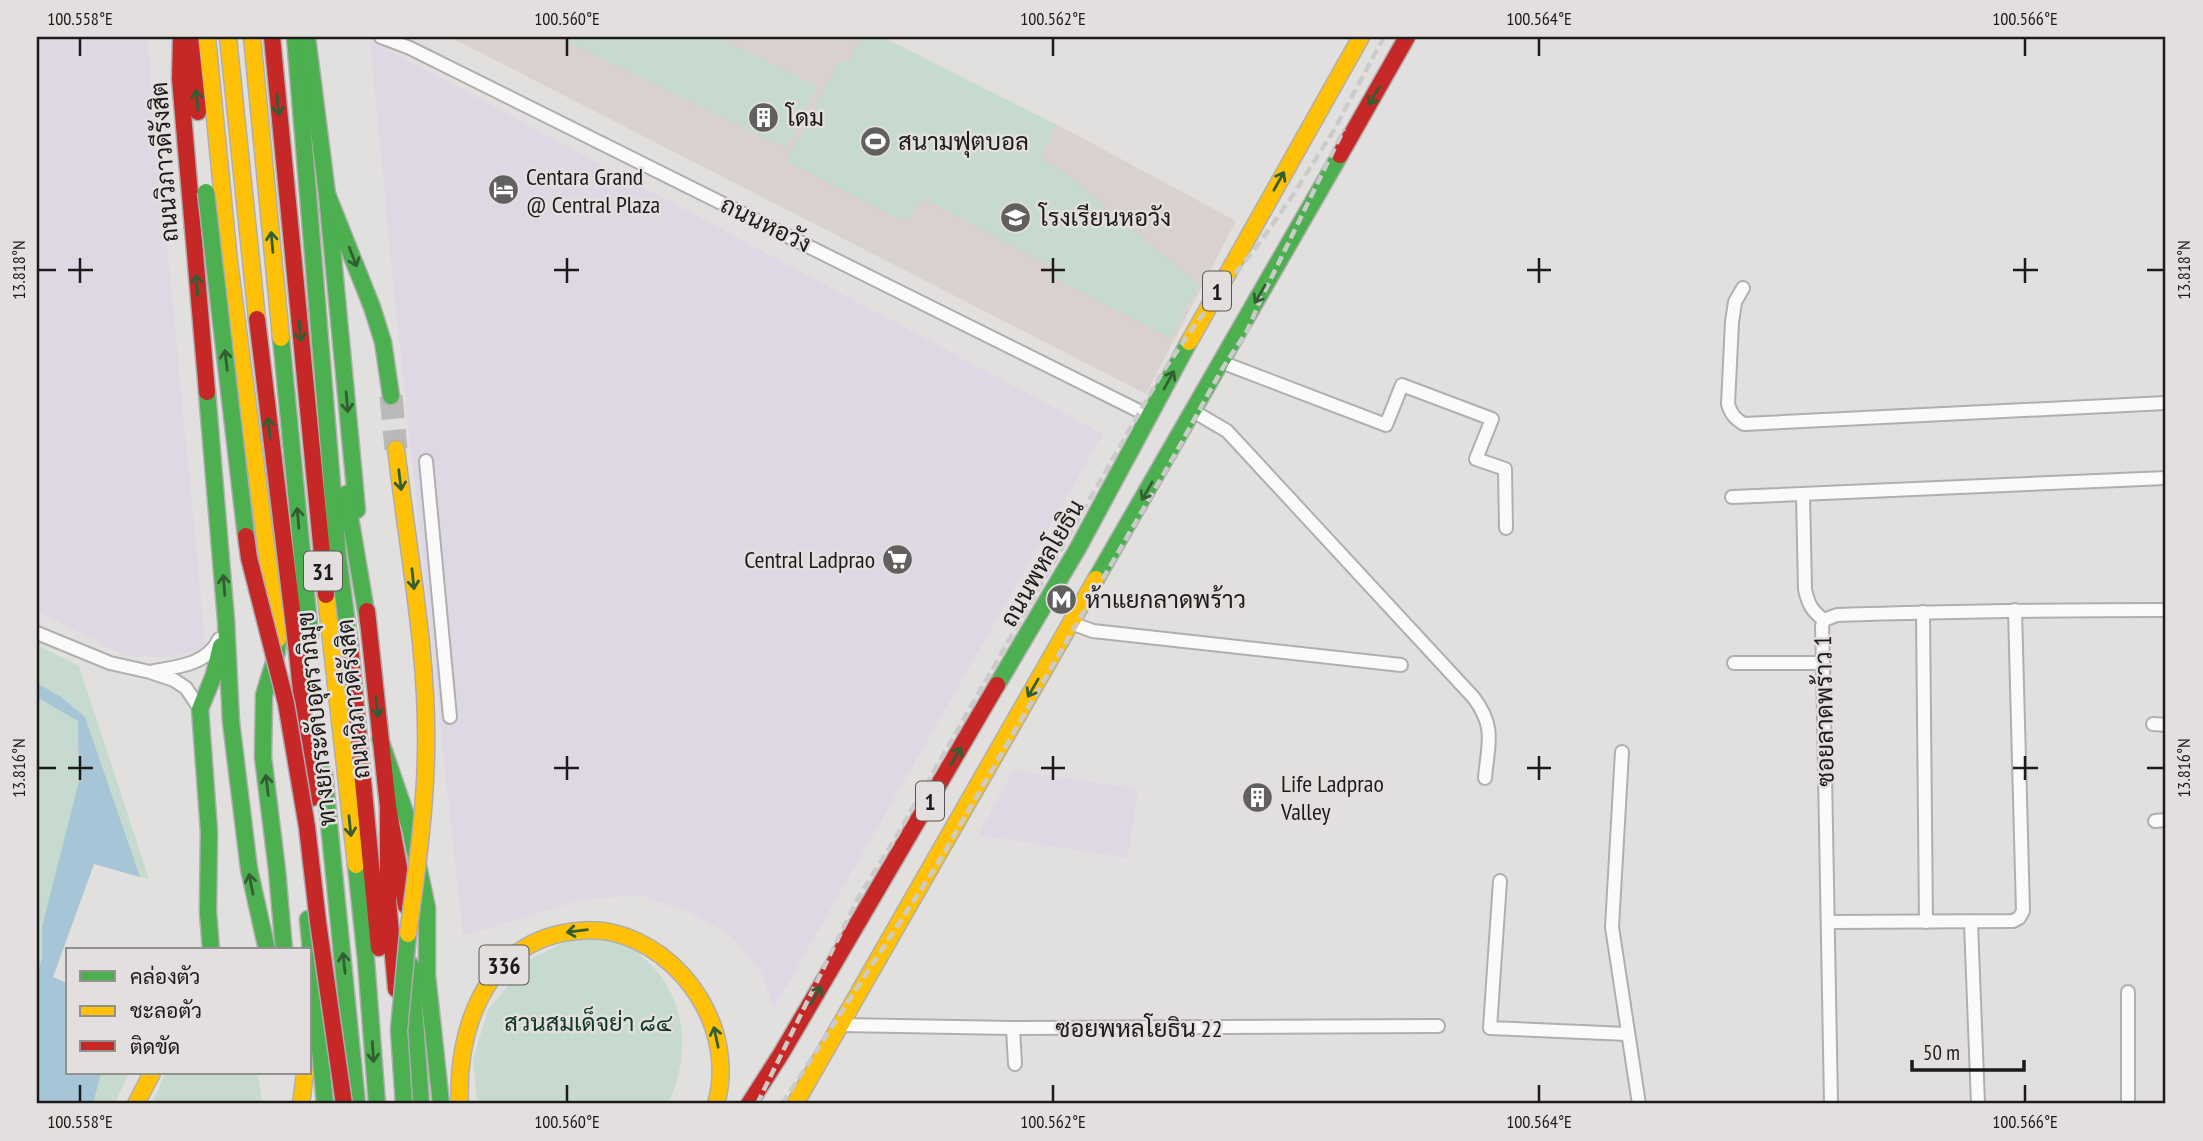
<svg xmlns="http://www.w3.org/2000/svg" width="2203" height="1141" font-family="'PT Sans Narrow',Sarabun,sans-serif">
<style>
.commercial{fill:#ded8e4}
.built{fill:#d8d1ce}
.green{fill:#c7dad0}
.water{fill:#a6c6d7}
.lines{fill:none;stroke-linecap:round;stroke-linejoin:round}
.highway-tunnel{stroke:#bab9b8;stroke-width:23;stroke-dasharray:23 11;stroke-linecap:butt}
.street-casing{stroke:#b0afae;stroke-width:16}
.fast-casing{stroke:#b0afae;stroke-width:19}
.slow-casing{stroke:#b0afae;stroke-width:19}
.jam-casing{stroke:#b0afae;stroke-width:19}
.street{stroke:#fbfafa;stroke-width:12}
.fast{stroke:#4caf50;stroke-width:16}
.slow{stroke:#ffc107;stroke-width:16}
.jam{stroke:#c62828;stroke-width:16}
.rail{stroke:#cbcbca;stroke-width:4.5;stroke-dasharray:10 5;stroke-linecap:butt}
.fast-bridge-casing{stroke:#adaab5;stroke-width:19;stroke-linecap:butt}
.slow-bridge-casing{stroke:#adaab5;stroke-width:19;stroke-linecap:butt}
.jam-bridge-casing{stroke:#adaab5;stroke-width:19;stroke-linecap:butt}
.fast-bridge{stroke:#4caf50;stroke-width:16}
.slow-bridge{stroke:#ffc107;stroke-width:16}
.jam-bridge{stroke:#c62828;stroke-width:16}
.oneway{stroke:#325e32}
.ticks{fill:none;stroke:#1c1b1a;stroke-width:2.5}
.labels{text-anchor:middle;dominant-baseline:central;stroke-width:5;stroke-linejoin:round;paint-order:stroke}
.shield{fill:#e3dfde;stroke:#585655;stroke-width:2}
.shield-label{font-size:23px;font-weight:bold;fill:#1c1b1a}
.poi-label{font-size:24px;fill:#1c1b1a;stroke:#e3dfde;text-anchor:start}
.street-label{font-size:24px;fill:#1c1b1a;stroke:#e3dfde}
.park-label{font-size:24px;fill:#0e3828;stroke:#e3dfde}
.neatline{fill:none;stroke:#1c1b1a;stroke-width:2.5}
.ticks-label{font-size:18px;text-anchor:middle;fill:#1c1b1a}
</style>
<rect width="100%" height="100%" fill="#e2e0df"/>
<g class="commercial">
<polygon points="37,37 147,37 206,649 170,657 125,656 37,611"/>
<polygon points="370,40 1103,434 774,1008 760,970 730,935 691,913 639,895 581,900 463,936 392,273"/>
<polygon points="1013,770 1138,789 1128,858 978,835"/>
</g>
<polygon class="built" points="450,37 882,37 1071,132 1236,221 1146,394"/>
<g class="green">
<polygon points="558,37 717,37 817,86 786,148"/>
<polygon points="861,37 882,37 1057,125 1040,159 1064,172 1199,285 1170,338 1049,275 1052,267 923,198 910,219 901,220 786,161 839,62 849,62"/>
<polygon points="37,645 79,666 149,879 94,864 53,977 68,984 68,1073 129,1073 114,1104 37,1104"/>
<path d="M593,939C600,939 608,939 615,940C628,943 641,954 650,964C688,1001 690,1058 668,1104H477L473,1059L488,1010L529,960L564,942Z"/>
<polygon points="166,1073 258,1073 262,1104 151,1104"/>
</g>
<polygon class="water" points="37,683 61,697 85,717 140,877 94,864 53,977 68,984 68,1073 101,1073 93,1104 37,1104 37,975 42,959 42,927 79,781 78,721 37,697"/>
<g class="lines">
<polyline class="highway-tunnel" points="391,396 396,449"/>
<defs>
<g id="street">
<polyline points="381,37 410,48 1149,416"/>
<path d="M1743,288L1735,302L1732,322L1728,404C1731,414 1735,419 1744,424L2166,403"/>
<polyline points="1221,362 1386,425 1402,385 1492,419 1476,459 1505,469 1506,528"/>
<path d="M1193,411L1227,431L1474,698C1496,728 1488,743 1485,778"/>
<polyline points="426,461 450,717"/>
<path d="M1803,495L1805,589C1808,604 1812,611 1824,620"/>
<polyline points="1732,497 2166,478"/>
<polyline points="1923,612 1926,922"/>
<polyline points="1071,623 1093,631 1401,665"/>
<polyline points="37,633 110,663 150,672 174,680 186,688 200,709"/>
<polyline points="1734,663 1823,663"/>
<path d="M154,671C178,667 208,664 219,639"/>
<polyline points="2153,724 2166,725"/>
<polyline points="1622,752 1612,927 1639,1104"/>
<polyline points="2155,821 2166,820"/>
<polyline points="1500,881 1490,1028 1627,1034"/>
<polyline points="1829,922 2013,921 2019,918 2023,911 2015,610"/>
<polyline points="1971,923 1978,1104"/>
<polyline points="2128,992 2128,1104"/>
<polyline points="841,1025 1013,1028 1438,1026"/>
<polyline points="1013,1028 1015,1064"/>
<path d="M1831,1104L1823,663L1822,626L1824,620L1837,615C1947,611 2056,610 2166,610"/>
</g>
<g id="fast">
<polyline points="295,37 338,557 350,645"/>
<polyline points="307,37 327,194 357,510"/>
<polyline points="327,194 372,307 383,342 391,396"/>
<polyline points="281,338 310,635"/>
<polyline points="207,392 226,620 231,722 249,869 267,950"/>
<polyline points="346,494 368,623"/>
<polyline points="1096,579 1340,155"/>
<polyline points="278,639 277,652 264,695 263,757 277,870 284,950"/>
<polyline points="997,685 1078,548 1189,342"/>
<polyline points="380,739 410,827 427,908 427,975 441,1104"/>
<polyline points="324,773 357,1104"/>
<polyline points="356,865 366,960 377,1104"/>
<polyline points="308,919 325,1104"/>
<polyline points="211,950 208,912 209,831 200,709 214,675 221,646"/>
<polyline points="411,965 421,1104"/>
</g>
<g id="slow">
<polyline points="207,37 229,261 278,639"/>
<polyline points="228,37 257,319"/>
<polyline points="252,37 281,338"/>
<polyline points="1189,342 1361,37"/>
<polyline points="396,449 404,511"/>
<polyline points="326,595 356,865"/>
<polyline points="136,1104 152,1073"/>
<polyline points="301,1104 305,1073"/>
<path d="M460,1104C456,1032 484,949 563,933C579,930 595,929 610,932C684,948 737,1031 716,1104"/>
<polyline points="795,1104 1096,579"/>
</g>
<g id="jam">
<polyline points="181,37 180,79 207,392"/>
<polyline points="190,37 198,112"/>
<polyline points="272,37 326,595"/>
<polyline points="1340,155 1407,37"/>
<polyline points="257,319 297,652 312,798"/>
<polyline points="367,611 388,807 406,906"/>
<polyline points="350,645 379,948"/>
<polyline points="388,807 388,900 396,989"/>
<polyline points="749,1104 781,1054 997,685"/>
</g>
</defs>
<use href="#street" class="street-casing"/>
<use href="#fast" class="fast-casing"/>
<use href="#slow" class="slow-casing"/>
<use href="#jam" class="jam-casing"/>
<use href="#street" class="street"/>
<use href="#fast" class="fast"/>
<use href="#slow" class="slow"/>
<use href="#jam" class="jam"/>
<g class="rail">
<polyline points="757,1104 858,898 895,839 1162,373 1197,322 1261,241 1293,195 1334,130 1384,37"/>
<polyline points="782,1104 938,863 1174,456 1222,369 1247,331 1261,299 1344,129"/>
</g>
<defs>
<g id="fast-bridge">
<polyline points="206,192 246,536"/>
<polyline points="404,1104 399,1030 408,934"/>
</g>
<path id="slow-bridge" d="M404,511C415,591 428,673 426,754C425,815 416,875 408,934"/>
<polyline id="jam-bridge" points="246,536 249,558 286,703 307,827 318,922 344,1104"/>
</defs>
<use href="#fast-bridge" class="fast-bridge-casing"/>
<use href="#slow-bridge" class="slow-bridge-casing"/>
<use href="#jam-bridge" class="jam-bridge-casing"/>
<use href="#fast-bridge" class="fast-bridge"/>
<use href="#slow-bridge" class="slow-bridge"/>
<use href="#jam-bridge" class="jam-bridge"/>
</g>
<defs><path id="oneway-shaft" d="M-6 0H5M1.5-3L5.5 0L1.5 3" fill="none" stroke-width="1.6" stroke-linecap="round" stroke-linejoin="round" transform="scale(1.75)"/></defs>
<g class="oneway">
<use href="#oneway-shaft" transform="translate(1374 96) rotate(120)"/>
<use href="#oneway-shaft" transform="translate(197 100) rotate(-96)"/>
<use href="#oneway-shaft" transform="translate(278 105) rotate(85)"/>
<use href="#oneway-shaft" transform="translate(1279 181) rotate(-61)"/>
<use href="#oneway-shaft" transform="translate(272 242) rotate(-95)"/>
<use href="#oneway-shaft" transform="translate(353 257) rotate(69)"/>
<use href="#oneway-shaft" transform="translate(197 285) rotate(-94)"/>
<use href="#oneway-shaft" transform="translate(1260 294) rotate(120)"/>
<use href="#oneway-shaft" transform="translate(300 331) rotate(85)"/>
<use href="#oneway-shaft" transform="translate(226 360) rotate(-97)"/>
<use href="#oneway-shaft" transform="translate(1169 380) rotate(-61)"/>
<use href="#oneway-shaft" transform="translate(347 402) rotate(85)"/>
<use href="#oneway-shaft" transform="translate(269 428) rotate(-97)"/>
<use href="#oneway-shaft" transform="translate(400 480) rotate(83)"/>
<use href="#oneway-shaft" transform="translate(1147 491) rotate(120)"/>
<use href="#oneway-shaft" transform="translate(298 518) rotate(-95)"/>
<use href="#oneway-shaft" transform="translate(413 579) rotate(84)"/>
<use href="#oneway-shaft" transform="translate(224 585) rotate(-95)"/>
<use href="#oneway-shaft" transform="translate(1033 688) rotate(120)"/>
<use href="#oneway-shaft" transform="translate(377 707) rotate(84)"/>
<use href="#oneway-shaft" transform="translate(956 756) rotate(-60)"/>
<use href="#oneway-shaft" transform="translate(267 785) rotate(-97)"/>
<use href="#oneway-shaft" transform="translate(350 826) rotate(84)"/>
<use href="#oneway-shaft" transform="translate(251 884) rotate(-101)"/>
<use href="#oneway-shaft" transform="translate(577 931) rotate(173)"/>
<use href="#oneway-shaft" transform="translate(344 963) rotate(-96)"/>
<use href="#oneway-shaft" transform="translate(816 995) rotate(-60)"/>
<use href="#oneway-shaft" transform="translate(716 1037) rotate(-102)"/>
<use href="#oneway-shaft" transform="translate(373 1052) rotate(86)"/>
</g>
<path class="ticks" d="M80,38V56M567,38V56M1053,38V56M1539,38V56M2025,38V56M80,258V283M567,258V283M1053,258V283M1539,258V283M2025,258V283M38,270H56M68,270H93M554,270H579M1041,270H1065M1527,270H1551M2013,270H2038M2147,270H2164M80,756V780M567,756V780M1053,756V780M1539,756V780M2025,756V780M38,768H56M68,768H93M554,768H579M1041,768H1065M1527,768H1551M2013,768H2038M2147,768H2164M80,1085V1102M567,1085V1102M1053,1085V1102M1539,1085V1102M2025,1085V1102"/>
<defs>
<symbol id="building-disc" viewBox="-11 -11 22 22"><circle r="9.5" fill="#61605f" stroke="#e3dfde"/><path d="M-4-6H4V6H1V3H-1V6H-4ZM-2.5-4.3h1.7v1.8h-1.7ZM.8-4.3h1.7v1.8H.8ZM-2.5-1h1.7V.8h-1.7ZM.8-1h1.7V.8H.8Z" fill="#fff"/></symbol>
<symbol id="stadium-disc" viewBox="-11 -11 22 22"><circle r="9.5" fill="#61605f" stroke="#e3dfde"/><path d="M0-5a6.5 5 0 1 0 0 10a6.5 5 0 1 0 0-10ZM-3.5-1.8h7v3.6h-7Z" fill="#fff"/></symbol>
<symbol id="hotel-disc" viewBox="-11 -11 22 22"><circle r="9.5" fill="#61605f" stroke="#e3dfde"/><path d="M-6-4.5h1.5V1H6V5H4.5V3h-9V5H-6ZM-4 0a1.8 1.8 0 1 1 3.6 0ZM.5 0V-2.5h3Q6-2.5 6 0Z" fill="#fff"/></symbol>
<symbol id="school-disc" viewBox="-11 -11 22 22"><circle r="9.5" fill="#61605f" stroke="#e3dfde"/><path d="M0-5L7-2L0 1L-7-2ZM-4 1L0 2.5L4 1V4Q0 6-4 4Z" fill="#fff"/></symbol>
<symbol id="supermarket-disc" viewBox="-11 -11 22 22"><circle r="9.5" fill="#61605f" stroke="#e3dfde"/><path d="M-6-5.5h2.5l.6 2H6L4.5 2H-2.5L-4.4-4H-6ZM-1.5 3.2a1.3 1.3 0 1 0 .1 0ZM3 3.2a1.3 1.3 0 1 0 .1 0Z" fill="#fff"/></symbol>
<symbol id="metro-disc" viewBox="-11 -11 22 22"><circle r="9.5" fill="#61605f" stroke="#e3dfde"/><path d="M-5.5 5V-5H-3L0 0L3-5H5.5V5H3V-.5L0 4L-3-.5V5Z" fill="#fff"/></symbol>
</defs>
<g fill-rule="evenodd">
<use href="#building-disc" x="746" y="100" width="35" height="35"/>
<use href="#stadium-disc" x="858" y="124" width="35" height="35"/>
<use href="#hotel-disc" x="486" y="172" width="35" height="35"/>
<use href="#school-disc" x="998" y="200" width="35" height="35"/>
<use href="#supermarket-disc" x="880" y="542" width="35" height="35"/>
<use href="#metro-disc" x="1044" y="582" width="35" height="35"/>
<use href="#building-disc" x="1240" y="780" width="35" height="35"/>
</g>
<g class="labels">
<g class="shield">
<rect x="1203" y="271.5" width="28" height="39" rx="5"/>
<rect x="304" y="551.5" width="38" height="39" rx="5"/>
<rect x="916" y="781.5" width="28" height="39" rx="5"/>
<rect x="479.5" y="945.5" width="49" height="39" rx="5"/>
</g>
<g class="shield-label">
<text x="1217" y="291">1</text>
<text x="323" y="571">31</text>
<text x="930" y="801">1</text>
<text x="504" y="965">336</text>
</g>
<g class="poi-label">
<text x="786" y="117">โดม</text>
<text x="898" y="141">สนามฟุตบอล</text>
<text x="526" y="176">Centara Grand<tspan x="526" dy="28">@ Central Plaza</tspan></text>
<text x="1039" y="217">โรงเรียนหอวัง</text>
<text x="875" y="559" text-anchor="end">Central Ladprao</text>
<text x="1085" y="599">ห้าแยกลาดพร้าว</text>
<text x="1281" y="783">Life Ladprao<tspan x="1281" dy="28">Valley</tspan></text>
</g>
<g class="street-label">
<text transform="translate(164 162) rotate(-94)">ถนนวิภาวดีรังสิต</text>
<text transform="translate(766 224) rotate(26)">ถนนหอวัง</text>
<text transform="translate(1042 563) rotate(-60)">ถนนพหลโยธิน</text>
<text transform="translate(353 699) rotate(-96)">ถนนวิภาวดีรังสิต</text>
<text transform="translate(1824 711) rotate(-91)">ซอยลาดพร้าว 1</text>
<text transform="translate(316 719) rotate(-96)">ทางยกระดับอุตราภิมุข</text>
<text x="1139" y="1028">ซอยพหลโยธิน 22</text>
</g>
<g class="park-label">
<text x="588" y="1022">สวนสมเด็จย่า ๘๔</text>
</g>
</g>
<rect width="2203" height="1141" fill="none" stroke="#e3dfde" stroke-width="77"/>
<rect x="66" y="948" width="245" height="126" fill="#e3dfde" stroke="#939190" stroke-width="2"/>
<rect x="80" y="971" width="35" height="10" fill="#4caf50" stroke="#939190" stroke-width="2"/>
<text x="130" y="984" font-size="21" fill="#1c1b1a">คล่องตัว</text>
<rect x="80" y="1006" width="35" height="10" fill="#ffc107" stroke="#939190" stroke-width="2"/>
<text x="130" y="1018" font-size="21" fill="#1c1b1a">ชะลอตัว</text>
<rect x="80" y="1041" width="35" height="10" fill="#c62828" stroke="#939190" stroke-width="2"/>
<text x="130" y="1054" font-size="21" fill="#1c1b1a">ติดขัด</text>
<path d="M1912 1060v10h112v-10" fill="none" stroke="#1c1b1a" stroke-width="3.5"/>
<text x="1923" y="1060" font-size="21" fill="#1c1b1a" stroke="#e3dfde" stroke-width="5" paint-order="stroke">50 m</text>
<rect x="38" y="38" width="2126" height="1064" class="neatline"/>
<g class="ticks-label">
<text x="80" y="25">100.558°E</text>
<text x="567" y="25">100.560°E</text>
<text x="1053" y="25">100.562°E</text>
<text x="1539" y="25">100.564°E</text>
<text x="2025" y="25">100.566°E</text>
<text transform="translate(19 270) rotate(-90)" y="6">13.818°N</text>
<text transform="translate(2184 270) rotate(-90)" y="6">13.818°N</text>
<text transform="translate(19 768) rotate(-90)" y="6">13.816°N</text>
<text transform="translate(2184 768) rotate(-90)" y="6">13.816°N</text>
<text x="80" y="1128">100.558°E</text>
<text x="567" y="1128">100.560°E</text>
<text x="1053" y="1128">100.562°E</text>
<text x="1539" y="1128">100.564°E</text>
<text x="2025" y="1128">100.566°E</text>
</g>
</svg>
